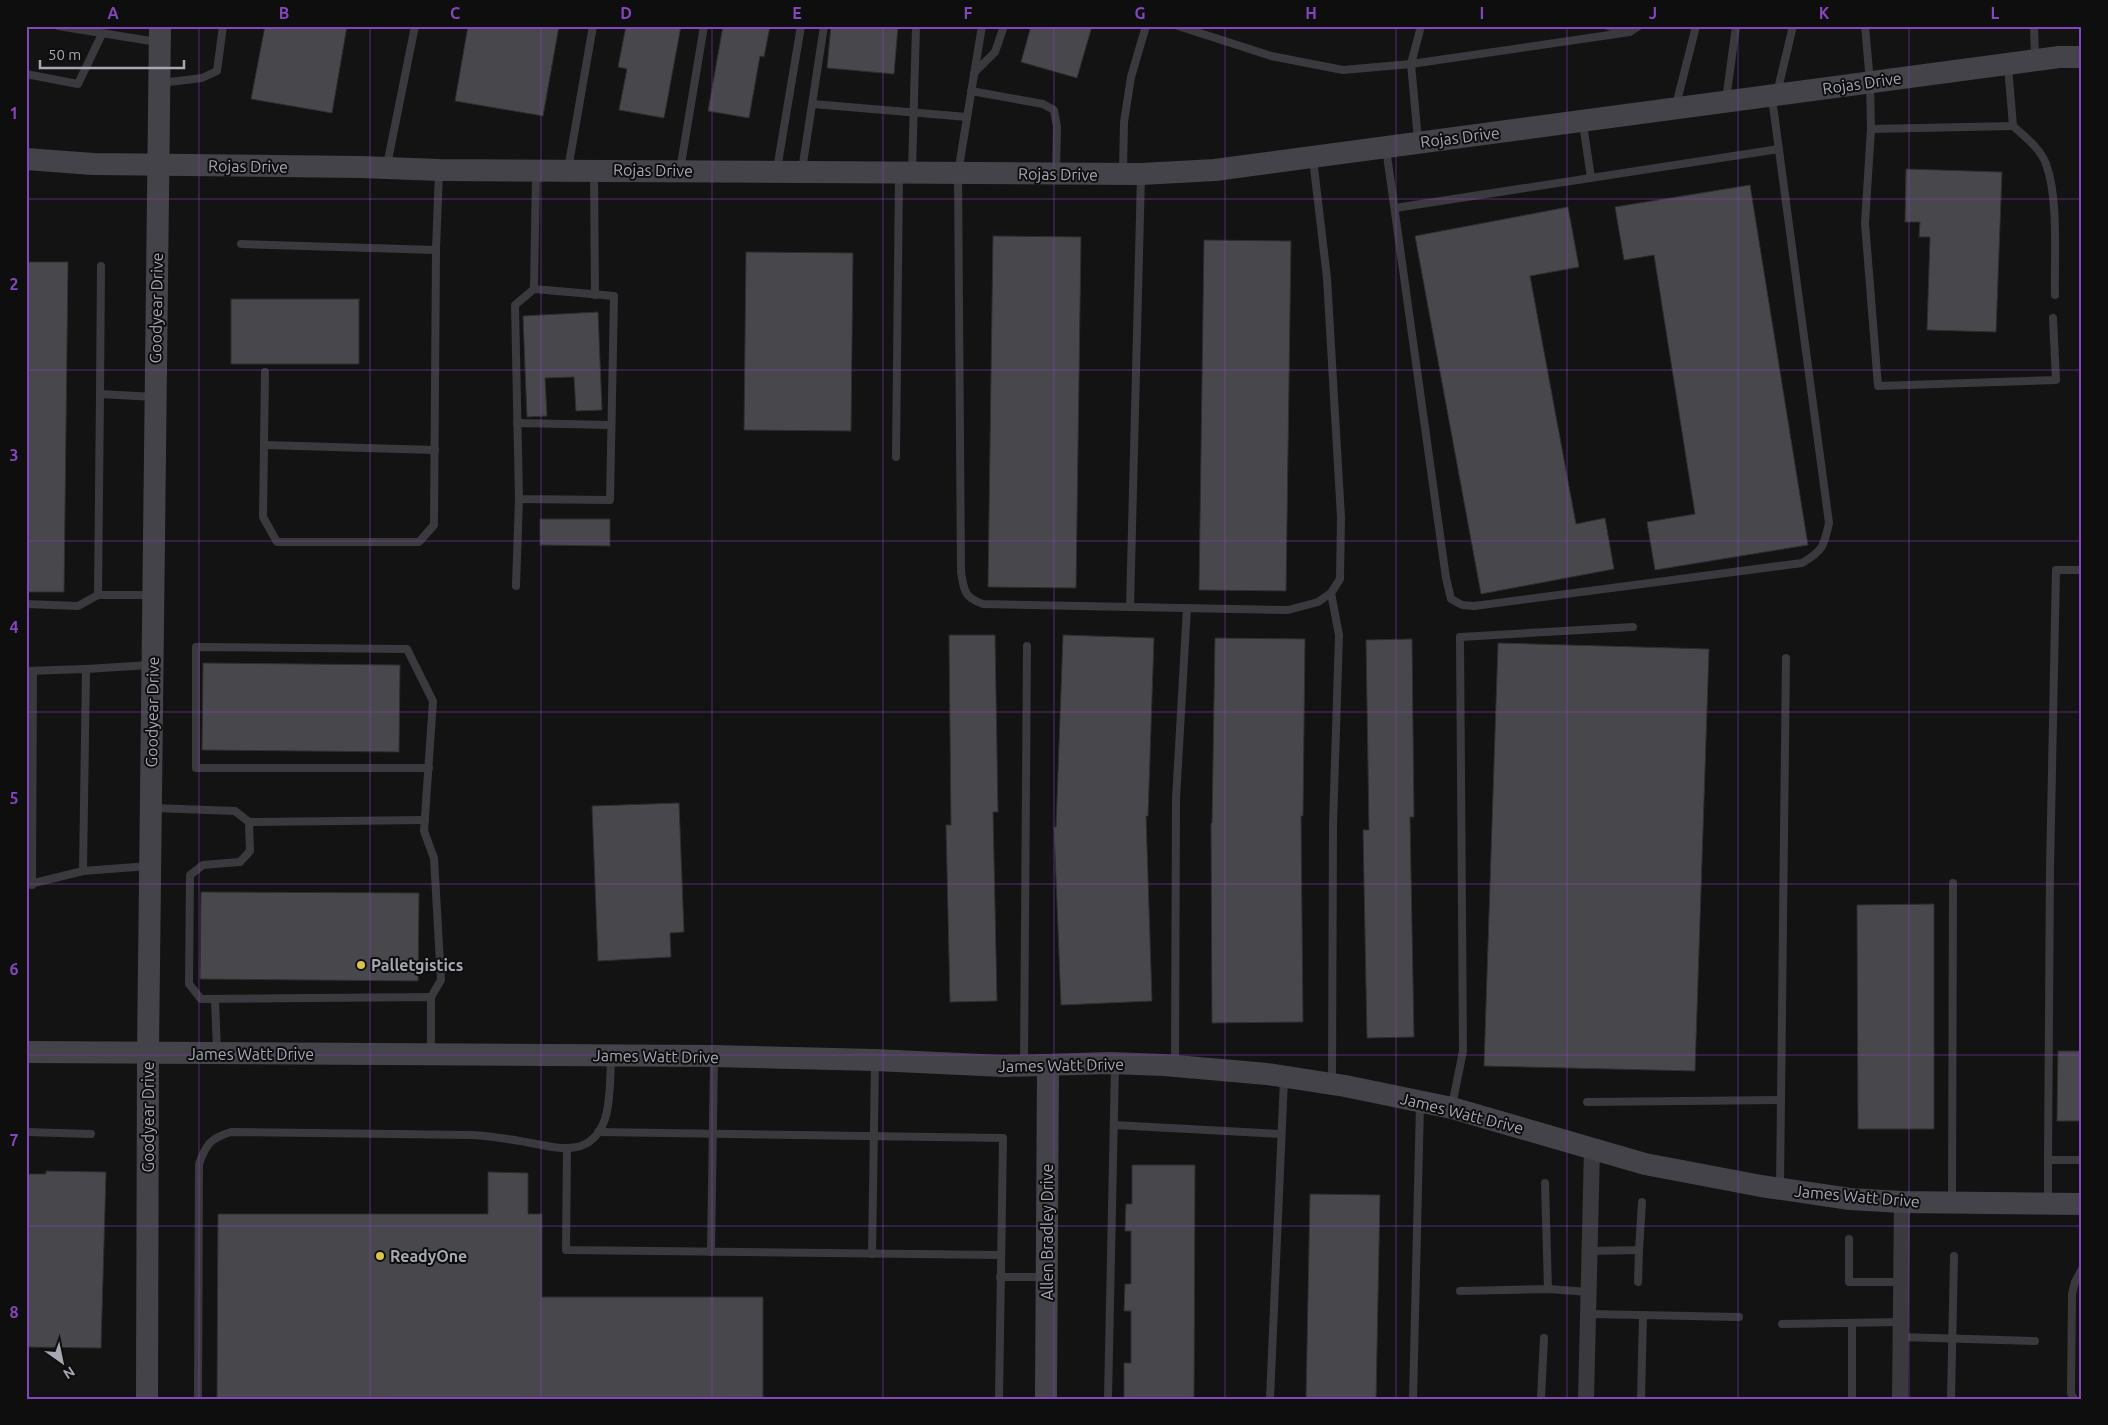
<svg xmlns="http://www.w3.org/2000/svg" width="2108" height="1425" font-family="Ubuntu,sans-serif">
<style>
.building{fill:#48484c;stroke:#2e2d30}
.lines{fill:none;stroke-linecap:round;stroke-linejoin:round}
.lane{stroke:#3a3a3e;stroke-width:8}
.street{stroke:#3a3a3e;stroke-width:16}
.secondary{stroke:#434349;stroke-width:22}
.grid{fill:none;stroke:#8445bd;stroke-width:1;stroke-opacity:0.55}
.poi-dot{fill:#dac446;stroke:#0e0e0f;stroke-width:2}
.labels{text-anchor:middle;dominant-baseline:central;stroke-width:4;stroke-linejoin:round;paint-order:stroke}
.street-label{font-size:16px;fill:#a6a8b3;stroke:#0e0e0f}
.poi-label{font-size:16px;font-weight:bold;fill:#a6a8b3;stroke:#0e0e0f;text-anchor:start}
.neatline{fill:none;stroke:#8445bd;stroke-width:2}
.grid-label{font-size:16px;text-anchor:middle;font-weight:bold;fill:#8445bd}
</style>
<rect width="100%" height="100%" fill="#131314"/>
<g class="building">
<polygon points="265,26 347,26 332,113 251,99"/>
<polygon points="468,26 559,26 543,116 455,101"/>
<polygon points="626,26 681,26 664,118 619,110 627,69 618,67"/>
<polygon points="723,26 770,26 764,57 760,56 749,118 708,111"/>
<polygon points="831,26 898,26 894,74 827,68"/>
<polygon points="1031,26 1092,26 1077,78 1021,62"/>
<polygon points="1906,169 2002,172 1996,332 1927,330 1930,237 1919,237 1920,222 1905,222"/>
<polygon points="1750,185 1808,545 1655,570 1647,522 1695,514 1654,255 1624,260 1615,207"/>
<polygon points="1568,207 1579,267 1530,276 1576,524 1605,518 1614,569 1481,594 1415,236"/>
<polygon points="993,236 1081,237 1076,588 988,587"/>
<polygon points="1204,240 1291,241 1286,591 1199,590"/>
<polygon points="746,252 853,253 851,431 744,430"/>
<polygon points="26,262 68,262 64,592 26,592"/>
<rect x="231" y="299" width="128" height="65"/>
<polygon points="598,312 602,410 576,411 574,377 545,378 547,416 527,417 523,316"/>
<polygon points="540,519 610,519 610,546 540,545"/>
<polygon points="949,635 995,635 998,812 993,812 997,1001 950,1002 946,825 951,825"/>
<polygon points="1063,635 1154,638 1148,816 1146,816 1152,1001 1061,1005 1054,827 1056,827"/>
<polygon points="1215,638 1305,639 1303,816 1301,816 1303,1022 1212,1023 1211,823 1212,823"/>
<polygon points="1412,639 1414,817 1410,817 1414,1037 1367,1038 1363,830 1369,830 1366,640"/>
<polygon points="1498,643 1709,649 1695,1071 1484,1066"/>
<polygon points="203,663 400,665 399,752 202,750"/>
<polygon points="679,803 684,932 670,933 671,957 598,961 592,806"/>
<polygon points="201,892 419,893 418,981 200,979"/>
<polygon points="1934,904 1934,1129 1858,1129 1857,905"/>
<polygon points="2058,1051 2082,1051 2082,1121 2057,1121"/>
<polygon points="1132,1165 1195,1165 1194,1399 1124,1399 1124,1363 1131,1363 1131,1311 1124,1311 1125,1284 1131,1284 1131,1231 1125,1231 1126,1204 1132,1204"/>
<polygon points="46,1171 106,1172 101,1348 26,1347 26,1174 46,1174"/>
<polygon points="488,1172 528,1173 528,1214 542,1214 542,1297 763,1297 763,1399 217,1399 218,1214 488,1214"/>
<polygon points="1310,1194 1380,1195 1376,1399 1306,1399"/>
</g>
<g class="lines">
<g class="lane">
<polyline points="58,26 157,42"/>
<path d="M982,26L958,173L961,572C964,590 964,598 983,604L1288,610L1318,602L1331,593L1340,579L1341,517L1327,278L1313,159"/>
<polyline points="1178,26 1271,56 1343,70 1411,64 1421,26"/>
<polyline points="1608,26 1626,31"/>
<polyline points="1865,26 1870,82 1871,129 1865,223 1878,386 2056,380 2053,318"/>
<polyline points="2034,26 2035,59"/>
<polyline points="974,73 995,52 1004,26"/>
<polyline points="26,74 78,84 102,34"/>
<polyline points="161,83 202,78 217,71 223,26"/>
<polyline points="971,91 1043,104 1054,110 1057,127 1056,172"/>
<polyline points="1777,93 1793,26"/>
<polyline points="1726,100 1736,26"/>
<polyline points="813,104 967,117"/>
<polyline points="1676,105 1696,26"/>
<polyline points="1583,124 1591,178"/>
<path d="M2013,126C2024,136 2041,149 2046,164C2059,199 2054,257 2055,295"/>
<polyline points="1871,129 2013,126 2008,66"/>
<polyline points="1418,140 1411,64 1630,32 1639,26"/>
<path d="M1386,148L1446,578L1451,599L1462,605L1474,606L1802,563C1823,551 1824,546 1829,523L1772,98"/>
<polyline points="387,165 415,26"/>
<polyline points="568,169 593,26"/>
<polyline points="777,169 801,26"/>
<polyline points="680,170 704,26"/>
<polyline points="802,170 824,26"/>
<polyline points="1123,171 1124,122 1131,77 1146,26"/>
<polyline points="594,172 595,295"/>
<polyline points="912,172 916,26"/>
<polyline points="1395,208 1779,149"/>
<polyline points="241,244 436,250 439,172"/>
<polyline points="534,289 614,296 610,500 519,499 515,305 534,289 536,174"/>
<polyline points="265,372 263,517 277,542 419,542 434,525 436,250"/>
<polyline points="100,394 101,266"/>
<polyline points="517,423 611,425"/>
<polyline points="264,445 435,450"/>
<polyline points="896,457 899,175"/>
<polyline points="516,586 519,499"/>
<polyline points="1331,593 1339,635 1333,825 1332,1082"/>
<polyline points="151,595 98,595 100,394 155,397"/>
<polyline points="26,604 78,606 98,595"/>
<polyline points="1130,607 1141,176"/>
<polyline points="26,671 86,669"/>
<polyline points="429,768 196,768 196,647 407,649 433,701 424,831 434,858 441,980 431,997"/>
<polyline points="153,808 235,811 249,822 250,851 240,862 203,865 190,875 189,984 201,999 431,997 431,1052"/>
<polyline points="249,822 425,820"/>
<polyline points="149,866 83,871 86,669 150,665"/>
<polyline points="26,885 83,871"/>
<polyline points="32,885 33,671"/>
<polyline points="215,1000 217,1050"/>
<polyline points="1024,1064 1027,646"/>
<polyline points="1175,1064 1176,799 1187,608"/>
<polyline points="1587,1102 1781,1100"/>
<polyline points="1452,1106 1463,1051 1460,637 1633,627"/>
<polyline points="1114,1125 1281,1134"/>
<polyline points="26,1132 91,1134"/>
<polyline points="598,1132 1003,1138 999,1399"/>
<polyline points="567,1149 566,1250 1001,1255"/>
<polyline points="2048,1160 2050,870 2056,570 2082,570"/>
<polyline points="1545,1183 1548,1289"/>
<polyline points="1780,1187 1786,658"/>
<polyline points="2048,1201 2048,1160 2082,1160"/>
<polyline points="1952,1202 1953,883"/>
<polyline points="1849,1239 1849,1282 1901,1282"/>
<polyline points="1590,1251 1639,1250 1642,1202"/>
<polyline points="711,1252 714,1059"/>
<polyline points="872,1254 875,1062"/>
<polyline points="1000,1277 1045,1277"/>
<polyline points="1638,1282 1639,1250"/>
<polyline points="1460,1291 1548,1289 1589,1292"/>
<polyline points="1589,1314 1739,1317"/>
<polyline points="1852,1323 1852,1399"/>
<polyline points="1782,1324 1901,1322"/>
<polyline points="1901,1337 2035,1341"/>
<path d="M198,1399L199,1164C206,1144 211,1138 231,1132L473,1135C491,1136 508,1139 526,1142C558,1148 591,1159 605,1119C611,1100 610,1077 611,1058"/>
<polyline points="1108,1399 1115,1065"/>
<polyline points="1270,1399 1284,1079"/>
<polyline points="1413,1399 1420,1104"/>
<polyline points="1541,1399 1544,1338"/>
<polyline points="1641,1399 1643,1316"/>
<polyline points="1951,1399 1954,1256"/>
<polyline points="2074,1399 2071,1393 2072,1294 2075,1282 2082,1269"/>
</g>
<g class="street">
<polyline points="1586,1399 1592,1149"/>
<polyline points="1900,1399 1902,1202"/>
</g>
<g class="secondary">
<polyline points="26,159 93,164 361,167 439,170 1141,174 1215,170 2059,57 2082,57"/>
<polyline points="26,1052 714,1056 875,1060 1003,1066 1110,1063 1164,1065 1267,1074 1345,1086 1452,1108 1645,1164 1761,1186 1850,1199 1902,1202 2082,1204"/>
<polyline points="147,1399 148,1051 160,26"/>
<polyline points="1046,1399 1048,1066"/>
</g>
</g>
<path class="grid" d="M199,26V1399M370,26V1399M541,26V1399M712,26V1399M883,26V1399M1054,26V1399M1225,26V1399M1396,26V1399M1567,26V1399M1738,26V1399M1909,26V1399M26,199H2082M26,370H2082M26,541H2082M26,712H2082M26,884H2082M26,1055H2082M26,1226H2082"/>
<g class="poi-dot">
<circle cx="361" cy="965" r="5"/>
<circle cx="380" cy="1256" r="5"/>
</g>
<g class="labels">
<g class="street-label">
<text transform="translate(1862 83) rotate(-8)">Rojas Drive</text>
<text transform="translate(1460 137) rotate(-7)">Rojas Drive</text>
<text transform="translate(248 166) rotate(1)">Rojas Drive</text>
<text transform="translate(653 170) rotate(1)">Rojas Drive</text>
<text transform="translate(1058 174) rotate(1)">Rojas Drive</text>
<text transform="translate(156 308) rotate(-89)">Goodyear Drive</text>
<text transform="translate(152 712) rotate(-89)">Goodyear Drive</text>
<text x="251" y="1054">James Watt Drive</text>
<text transform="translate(656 1056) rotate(1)">James Watt Drive</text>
<text transform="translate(1061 1065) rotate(-1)">James Watt Drive</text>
<text transform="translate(1462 1113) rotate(14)">James Watt Drive</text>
<text transform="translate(148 1117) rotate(-90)">Goodyear Drive</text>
<text transform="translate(1857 1196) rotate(5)">James Watt Drive</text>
<text transform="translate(1047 1232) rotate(-90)">Allen Bradley Drive</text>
</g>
<g class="poi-label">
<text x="371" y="965">Palletgistics</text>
<text x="390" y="1256">ReadyOne</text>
</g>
</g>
<rect width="2108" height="1425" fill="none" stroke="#0e0e0f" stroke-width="55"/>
<g transform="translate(62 1362) rotate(147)" stroke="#0e0e0f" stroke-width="4" paint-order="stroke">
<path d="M0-4L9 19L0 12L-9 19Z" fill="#a6a8b3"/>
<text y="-8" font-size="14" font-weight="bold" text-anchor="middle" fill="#a6a8b3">N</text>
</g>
<path d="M40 60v8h144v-8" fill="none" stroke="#a6a8b3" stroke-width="2.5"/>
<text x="48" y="60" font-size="15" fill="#a6a8b3" stroke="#0e0e0f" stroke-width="4" paint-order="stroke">50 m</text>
<rect x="28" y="28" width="2052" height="1370" class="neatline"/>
<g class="grid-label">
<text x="113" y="19">A</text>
<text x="284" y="19">B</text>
<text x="455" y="19">C</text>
<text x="626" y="19">D</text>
<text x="797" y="19">E</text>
<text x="968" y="19">F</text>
<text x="1140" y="19">G</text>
<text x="1311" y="19">H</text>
<text x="1482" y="19">I</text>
<text x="1653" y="19">J</text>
<text x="1824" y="19">K</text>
<text x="1995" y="19">L</text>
<text x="14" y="119">1</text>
<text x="14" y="290">2</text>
<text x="14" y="461">3</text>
<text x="14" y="633">4</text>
<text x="14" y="804">5</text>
<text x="14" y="975">6</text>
<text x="14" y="1146">7</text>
<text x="14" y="1318">8</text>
</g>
</svg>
